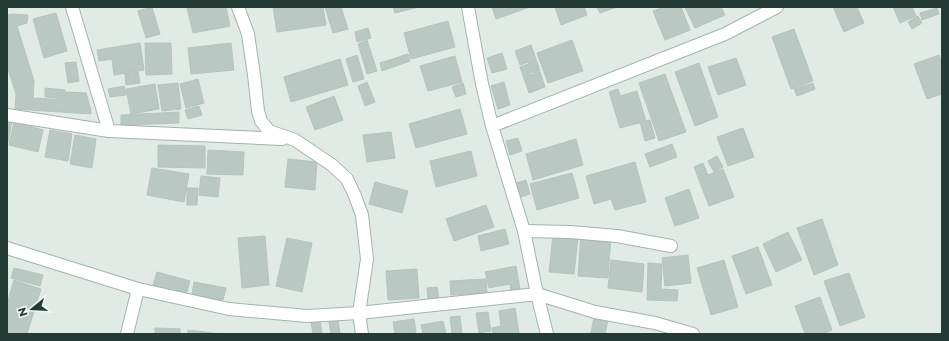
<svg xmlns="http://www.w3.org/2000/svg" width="949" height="341" font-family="Montserrat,sans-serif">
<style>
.building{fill:#b9c8c2;stroke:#b4c4bd}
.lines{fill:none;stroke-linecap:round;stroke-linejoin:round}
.street-casing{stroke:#a4b3ad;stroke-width:14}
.street{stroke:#fff;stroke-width:12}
</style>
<rect width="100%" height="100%" fill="#e1ebe6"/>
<g class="building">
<polygon points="152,7 160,34 146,38 138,11"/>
<polygon points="192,7 226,7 230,26 193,33 187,8"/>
<polygon points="273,7 323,7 326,25 277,32"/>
<polygon points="325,7 341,7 348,29 333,33"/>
<polygon points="393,7 419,7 395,13"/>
<polygon points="492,7 530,7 496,19"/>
<polygon points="555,7 584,7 587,15 561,25"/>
<polygon points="597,7 617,7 600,13"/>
<polygon points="665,7 681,7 690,30 665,40 653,11"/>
<polygon points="685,7 721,7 725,15 695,28"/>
<polygon points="833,7 857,7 864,23 844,32"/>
<polygon points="893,7 912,7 916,16 900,23"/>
<polygon points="937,8 939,14 922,20 920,13"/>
<polygon points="56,13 67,51 44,58 33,19"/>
<polygon points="12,14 28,15 27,23 17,26 34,81 33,98 65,100 66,92 86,93 91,110 91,114 15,109 16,94 7,66 7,15"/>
<polygon points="918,16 922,23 912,29 908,22"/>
<polygon points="448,21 455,47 411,59 404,33"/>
<polygon points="368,28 371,38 357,42 355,32"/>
<polygon points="794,29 813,81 791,89 772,37"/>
<polygon points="367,40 377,71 367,74 358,44"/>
<polygon points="572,40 583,71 548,83 537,53"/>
<polygon points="140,43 144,70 114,75 112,59 99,61 97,50"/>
<polygon points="145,43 171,43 172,74 146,75"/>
<polygon points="231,43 234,70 191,74 188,48"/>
<polygon points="531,45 540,71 532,73 528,62 520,65 515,51"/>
<polygon points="502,53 507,69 492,73 487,58"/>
<polygon points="408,54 410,61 382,71 380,63"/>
<polygon points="357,55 364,79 353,82 346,59"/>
<polygon points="939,55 942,64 942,94 927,99 914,64"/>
<polygon points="455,56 462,82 428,91 420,66"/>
<polygon points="736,58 746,85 718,95 708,67"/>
<polygon points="340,59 348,85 291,102 284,77"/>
<polygon points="76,62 79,81 68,83 65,63"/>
<polygon points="699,63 718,117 695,126 675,72"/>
<polygon points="528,64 531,75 540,72 545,87 529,93 520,67"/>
<polygon points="138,72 140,83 126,85 125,74"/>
<polygon points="665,74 686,132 659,141 639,83"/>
<polygon points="198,79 204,103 186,108 180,84"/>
<polygon points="367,82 375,102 365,106 358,86"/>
<polygon points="504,82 510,105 498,109 491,86"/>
<polygon points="178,83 181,109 162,111 158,85"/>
<polygon points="463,83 466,94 456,97 452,87"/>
<polygon points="813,83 815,89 797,96 794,89"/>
<polygon points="155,84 159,109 131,114 126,89"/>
<polygon points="124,86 126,95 110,97 108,89"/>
<polygon points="45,88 65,90 65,99 45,97"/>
<polygon points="618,89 620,96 637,91 646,121 620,128 609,92"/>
<polygon points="334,96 343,120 315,130 306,107"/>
<polygon points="199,106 202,115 188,119 185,110"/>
<polygon points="460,109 467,134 416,148 409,124"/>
<polygon points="179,112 179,123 121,125 121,115"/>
<polygon points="7,119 12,120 8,142 7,142"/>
<polygon points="650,120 655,138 645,141 640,122"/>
<polygon points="14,122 43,130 38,152 9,145"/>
<polygon points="743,128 754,157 728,166 717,137"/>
<polygon points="50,130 72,134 68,161 45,157"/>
<polygon points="391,132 395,158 367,162 363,135"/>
<polygon points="75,135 96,139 92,168 70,164"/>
<polygon points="518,138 522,151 510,155 506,141"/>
<polygon points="576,139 583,165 533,180 526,154"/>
<polygon points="672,144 677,157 650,167 645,154"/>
<polygon points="158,145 205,146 205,168 158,167"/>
<polygon points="208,150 244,152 243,175 207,174"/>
<polygon points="471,151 477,176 436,187 430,161"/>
<polygon points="717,156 723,167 714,172 708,161"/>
<polygon points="288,159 317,162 315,190 285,187"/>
<polygon points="635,162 646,202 615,210 611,199 594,204 586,176"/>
<polygon points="703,163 708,175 723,169 734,197 709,206 694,167"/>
<polygon points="152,168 189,174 184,202 147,195"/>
<polygon points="572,173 579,198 537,210 530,184"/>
<polygon points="201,176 220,178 218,197 199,195"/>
<polygon points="526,180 530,194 517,198 513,184"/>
<polygon points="375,182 408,191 402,213 369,204"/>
<polygon points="187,188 198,188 197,205 187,205"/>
<polygon points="689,189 699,218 675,226 665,198"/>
<polygon points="486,205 494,227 454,241 446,219"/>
<polygon points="822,219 838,265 814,275 797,228"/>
<polygon points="505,229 509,244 481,251 478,236"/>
<polygon points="788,232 802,260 776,272 763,244"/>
<polygon points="581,234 611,236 608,278 578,276"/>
<polygon points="553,235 578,237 574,274 549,272"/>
<polygon points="265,236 269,285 242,288 238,238"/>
<polygon points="287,238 312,243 302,292 276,286"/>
<polygon points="758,247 772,285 746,294 732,256"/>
<polygon points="688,255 691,283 665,286 662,258"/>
<polygon points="611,260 644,264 642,292 608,288"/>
<polygon points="724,260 738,307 711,315 697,268"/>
<polygon points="648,263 662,264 661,289 678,290 677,301 647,300"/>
<polygon points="516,266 520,289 511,290 510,284 489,288 485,272"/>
<polygon points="14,268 43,275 40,286 11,278"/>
<polygon points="417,269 419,298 388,300 386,271"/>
<polygon points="157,272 190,281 186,295 153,285"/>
<polygon points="849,273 865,317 840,326 824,281"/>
<polygon points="486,279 487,293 451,295 450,281"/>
<polygon points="14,280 41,289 27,334 7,334 7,304"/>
<polygon points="194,282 226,288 223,300 192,295"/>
<polygon points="437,287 439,299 428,300 427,288"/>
<polygon points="820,297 832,330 822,334 805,334 795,306"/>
<polygon points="515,308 519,333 509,334 493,334 492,328 501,326 499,311"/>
<polygon points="488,312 491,331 479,333 476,313"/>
<polygon points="460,316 462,334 452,334 450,317"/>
<polygon points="594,317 608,320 605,334 591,333"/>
<polygon points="414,319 416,332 404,334 395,334 393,322"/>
<polygon points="338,320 340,333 331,334 329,322"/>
<polygon points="320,321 322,333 313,334 311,322"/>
<polygon points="443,321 446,334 423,334 421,325"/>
<polygon points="155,328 180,329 180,334 155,334"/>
<polygon points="188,330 222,334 188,334"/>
</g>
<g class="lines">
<defs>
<g id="street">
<polyline points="72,7 109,131"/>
<polyline points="238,7 248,34 254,75 258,111 261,121 269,131 295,140 332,165 347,179 355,196 362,215 367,259 359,313 362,334"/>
<polyline points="468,7 482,84 492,126 524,231 537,294 547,334"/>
<polyline points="7,115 109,131 282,139"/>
<polyline points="492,126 725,34 777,7"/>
<polyline points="524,231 570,232 617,236 671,246"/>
<polyline points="7,248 138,289 229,309 307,316 359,313 537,294 595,312 655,323 693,334"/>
<polyline points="127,334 138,289"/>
</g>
</defs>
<use href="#street" class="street-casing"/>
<use href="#street" class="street"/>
</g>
<rect width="949" height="341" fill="none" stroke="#223b34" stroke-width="16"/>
<g transform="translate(32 309) rotate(252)" stroke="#f1f8f4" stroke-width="3" paint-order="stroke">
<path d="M0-3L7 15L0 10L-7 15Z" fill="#223b34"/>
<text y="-6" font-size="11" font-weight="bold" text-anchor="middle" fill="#223b34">N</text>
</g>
</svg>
